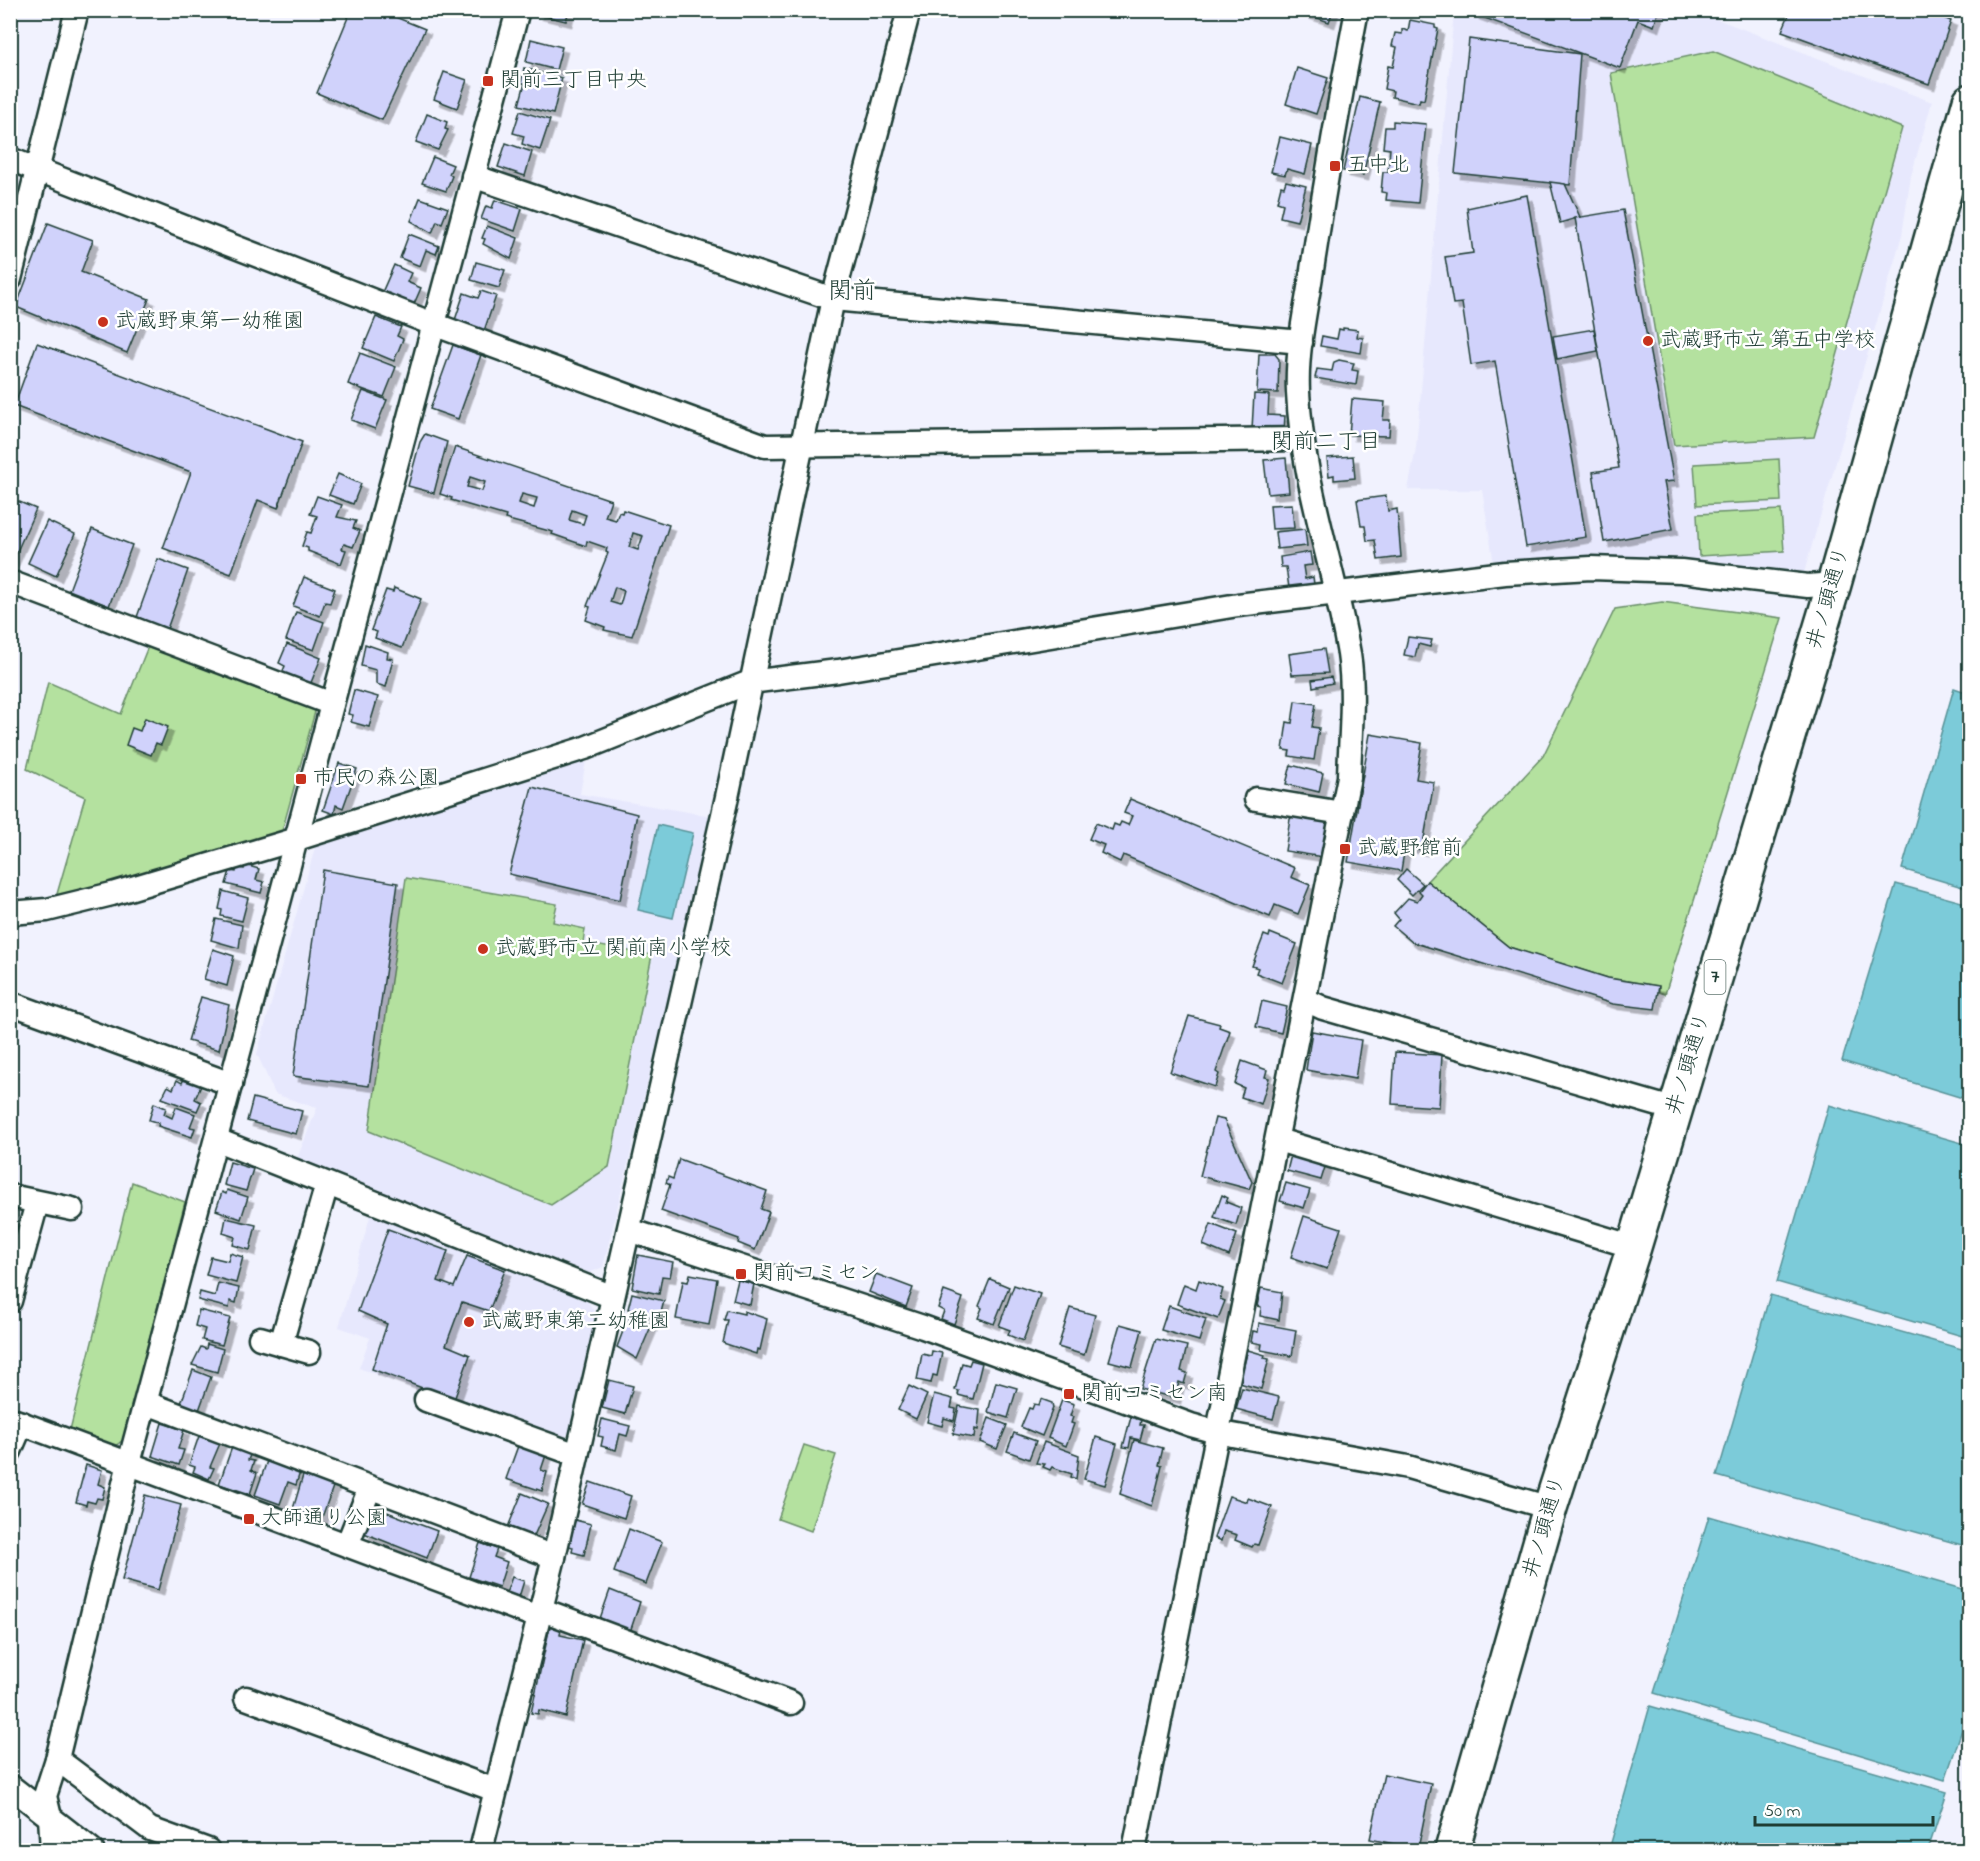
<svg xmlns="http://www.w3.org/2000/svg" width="1980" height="1861" font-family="'Indie Flower','Klee One',sans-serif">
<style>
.built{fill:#e7e8fd}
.green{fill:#b4e19f;stroke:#6a8f6a;stroke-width:1.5}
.water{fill:#7ccbd9;stroke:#579297;stroke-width:1.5}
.building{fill:#d0d2fb;stroke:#1f3d34;stroke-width:1.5;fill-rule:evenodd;filter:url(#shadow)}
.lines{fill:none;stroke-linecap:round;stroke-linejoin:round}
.street-casing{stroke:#1f3d34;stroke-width:27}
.primary-casing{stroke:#1f3d34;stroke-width:38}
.street{stroke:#fff;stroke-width:22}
.primary{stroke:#fff;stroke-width:33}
.poi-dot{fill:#c8321e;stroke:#fff;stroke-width:2}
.labels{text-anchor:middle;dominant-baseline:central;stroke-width:5;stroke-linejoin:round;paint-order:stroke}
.shield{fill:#fff;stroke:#627771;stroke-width:1.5}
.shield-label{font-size:20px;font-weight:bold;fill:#1f3d34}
.poi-label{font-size:21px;fill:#1f3d34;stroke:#fff;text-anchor:start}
.street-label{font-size:21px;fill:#1f3d34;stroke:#fff}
.neighbourhood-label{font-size:22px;fill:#1f3d34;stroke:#fff}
.quarter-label{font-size:24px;fill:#1f3d34;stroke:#fff}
</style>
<defs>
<filter id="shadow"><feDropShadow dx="5.5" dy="5.5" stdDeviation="0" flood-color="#0004"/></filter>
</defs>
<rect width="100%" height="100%" fill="#f1f2fe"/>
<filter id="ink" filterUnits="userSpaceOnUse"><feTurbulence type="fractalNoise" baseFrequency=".0167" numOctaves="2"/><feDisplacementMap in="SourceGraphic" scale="12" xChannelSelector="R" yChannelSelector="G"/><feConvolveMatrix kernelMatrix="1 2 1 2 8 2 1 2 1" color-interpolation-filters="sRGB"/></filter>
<g filter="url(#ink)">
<g class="built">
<polygon points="1454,11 1696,11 1932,102 1911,176 1902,235 1803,576 1494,564 1482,490 1408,490 1416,448"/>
<polygon points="587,755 580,794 712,816 603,1267 589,1273 297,1159 317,1108 275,1094 257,1054 316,844"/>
<polygon points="371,1213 586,1299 598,1317 571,1433 557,1441 359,1368 370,1338 339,1327"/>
</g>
<g class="green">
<polygon points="1713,51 1902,128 1814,437 1674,445 1611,73"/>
<polygon points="1779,459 1781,501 1697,505 1694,464"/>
<polygon points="1781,510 1784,551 1699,556 1697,514"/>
<polygon points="1662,602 1782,618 1665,994 1659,992 1659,986 1608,978 1509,947 1427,881 1543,756 1615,609"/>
<polygon points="149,644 316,708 281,835 55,901 85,797 27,769 48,682 121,714"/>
<polygon points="406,878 557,904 553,922 585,929 583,943 652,955 609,1167 551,1205 369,1131"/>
<polygon points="132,1182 185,1202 123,1440 114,1447 70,1430"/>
<polygon points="804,1445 836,1455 811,1531 778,1519"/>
</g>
<g class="water">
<polygon points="1954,688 1969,693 1969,889 1902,869"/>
<polygon points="658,825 693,833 673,918 638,910"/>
<polygon points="1896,884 1969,904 1969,1100 1842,1061"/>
<polygon points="1829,1105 1969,1145 1969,1338 1777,1282"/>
<polygon points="1770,1295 1969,1351 1969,1547 1717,1476"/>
<polygon points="1709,1516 1969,1591 1969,1709 1945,1780 1654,1693"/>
<polygon points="1650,1706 1947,1792 1928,1850 1609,1850"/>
</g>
<g class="building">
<polygon points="351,10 368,10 387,18 388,14 425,29 382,120 317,93"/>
<polygon points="538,10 569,10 566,21 537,14"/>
<polygon points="1295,10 1333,10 1329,22"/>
<polygon points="1475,10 1659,10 1654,26 1638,20 1620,68 1474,14"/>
<polygon points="1791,10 1924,10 1951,21 1929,84 1782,31"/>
<polygon points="1410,20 1435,25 1435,28 1438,29 1424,100 1420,99 1419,103 1392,97 1393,91 1384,89 1388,66 1393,67 1397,47 1392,46 1395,33 1402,34 1402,29 1408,31"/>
<polygon points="531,39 562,47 556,70 526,62"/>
<polygon points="1469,39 1580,54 1570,185 1455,173"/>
<polygon points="524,68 562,78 553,114 519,105 525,83 521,83"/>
<polygon points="1297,68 1328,78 1316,114 1286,104"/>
<polygon points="444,72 467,80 457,108 434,99"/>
<polygon points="1360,97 1380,102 1363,175 1343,171"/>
<polygon points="520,111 550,120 540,150 522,144 524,136 513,133"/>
<polygon points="427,114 447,122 445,129 448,130 438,150 416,142"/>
<polygon points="1393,121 1426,124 1418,203 1386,200 1387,193 1381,192 1383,172 1388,172 1390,149 1383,148 1385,127 1393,127"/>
<polygon points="1280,137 1312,145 1305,174 1287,169 1285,175 1271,172"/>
<polygon points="506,143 532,152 525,176 498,167"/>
<polygon points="433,157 453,165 449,174 452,176 446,191 422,183"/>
<polygon points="1286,181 1306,186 1297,221 1280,217 1283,204 1277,202 1281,186 1284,187"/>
<polygon points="1550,182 1565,184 1580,217 1560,223"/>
<polygon points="1527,195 1586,537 1526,547 1495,361 1471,365 1462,303 1453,304 1445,257 1473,253 1467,208"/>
<polygon points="420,198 448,208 442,223 437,221 432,233 411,221"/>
<polygon points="495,200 522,209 515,231 481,219 486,206 492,208"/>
<polygon points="1623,210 1674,481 1664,482 1673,529 1604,542 1593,472 1619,468 1575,218"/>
<polygon points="48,223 93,240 81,272 149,299 127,353 16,307"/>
<polygon points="487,226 518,238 511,259 483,244 485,239 482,238"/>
<polygon points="409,234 439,246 436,254 426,250 420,266 400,258"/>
<polygon points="476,262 505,270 499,288 471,280"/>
<polygon points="394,265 411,273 407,282 421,288 414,304 404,300 401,307 380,297"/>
<polygon points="481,291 496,296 484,331 455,320 464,293 478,298"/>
<polygon points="376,317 401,327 397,336 403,339 394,361 363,348"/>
<polygon points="1343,328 1358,330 1357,337 1363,338 1361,353 1320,346 1322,336 1337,339 1339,329 1343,330"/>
<polygon points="1594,329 1598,351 1557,359 1553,336"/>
<polygon points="37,343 302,442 278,508 258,500 231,574 163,548 191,472 14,406"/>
<polygon points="453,345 481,355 458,419 430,409"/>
<polygon points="360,353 396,367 384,397 348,384"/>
<polygon points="1259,354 1275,354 1279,359 1278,393 1257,392"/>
<polygon points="1339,360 1354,363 1352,370 1358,371 1356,385 1315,378 1317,369 1332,371 1334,362"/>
<polygon points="363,391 387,400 375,429 351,420"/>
<polygon points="1254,394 1269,395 1268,415 1285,416 1284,430 1252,429"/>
<polygon points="1352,399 1385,402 1383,420 1390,420 1389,436 1349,435"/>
<polygon points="425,434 447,442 434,493 408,486 420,442"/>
<path d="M455,447L611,500L605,517L616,520L619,512L622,513L623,510L669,525L632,636L604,630L605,627L586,620L590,607L587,606L608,553L606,552L607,548L587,541L586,546L552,534L553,532L505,519L506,516L451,500L452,498L440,494ZM470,477L485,482L482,491L467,487ZM522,494L537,498L534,508L519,503ZM572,510L586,515L583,524L569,520ZM633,533L643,536L638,550L629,547ZM615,587L624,591L620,605L610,602Z"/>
<polygon points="1353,456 1355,478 1334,480 1334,475 1329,476 1327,458"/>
<polygon points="1286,458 1289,492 1268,494 1264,460"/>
<polygon points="338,474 361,484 353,504 329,495"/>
<polygon points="317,496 342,505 337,517 356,521 353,528 360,531 353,547 344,544 342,549 346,550 341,564 308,551 308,548 302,546 307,532 311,533 317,516 310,514"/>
<polygon points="1386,496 1388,511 1397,509 1401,557 1378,560 1375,540 1367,541 1365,526 1361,526 1357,500"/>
<polygon points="10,498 36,509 10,567"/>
<polygon points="1292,504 1294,528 1272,529 1270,505"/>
<polygon points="47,521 75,534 56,576 28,563"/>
<polygon points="92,529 132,545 109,606 69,590"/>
<polygon points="1305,529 1307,546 1277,549 1275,532"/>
<polygon points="1310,552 1312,565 1303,566 1305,579 1313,577 1314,584 1289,588 1286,567 1281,567 1280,557"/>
<polygon points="158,559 188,570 167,629 137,617"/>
<polygon points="304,577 335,589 330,603 325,602 320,616 293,606"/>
<polygon points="394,588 421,599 402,648 375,638 377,632 371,630 386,590 393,592"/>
<polygon points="296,612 324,622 314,650 286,640"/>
<polygon points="1408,637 1432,640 1430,647 1418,644 1415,657 1404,655"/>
<polygon points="287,644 321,658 310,685 282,673 285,666 279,663"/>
<polygon points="365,644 388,652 387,658 393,659 386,687 376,684 376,670 361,666"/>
<polygon points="1324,649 1328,673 1292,675 1289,654"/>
<polygon points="1331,677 1333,683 1313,687 1312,680"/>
<polygon points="354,690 378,697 369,727 351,722 353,715 348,714"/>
<polygon points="1295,701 1316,704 1312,727 1319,728 1314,760 1289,756 1290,751 1283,750 1287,722 1292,723"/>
<polygon points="145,718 168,727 161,745 156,743 151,755 126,745 132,728 140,731"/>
<polygon points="1370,734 1422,743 1416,779 1434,782 1422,850 1405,846 1401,871 1348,862"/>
<polygon points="339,763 357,769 343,808 336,805 334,814 323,810"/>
<polygon points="1291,765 1323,773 1319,792 1286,784"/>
<polygon points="532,787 637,814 620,900 509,874"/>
<polygon points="1130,799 1295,868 1291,877 1310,885 1298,914 1275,905 1270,917 1123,855 1120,862 1101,853 1104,845 1089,839 1096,823 1112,830 1114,824 1119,826 1121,822 1128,825 1132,816 1124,813"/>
<polygon points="1295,814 1323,819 1329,824 1323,857 1285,851 1290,819"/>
<polygon points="245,865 259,869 256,880 264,882 261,893 226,884 230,871 236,872 237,867 244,869"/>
<polygon points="1406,869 1423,884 1412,895 1397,880"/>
<polygon points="323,870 398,883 369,1086 293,1076"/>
<polygon points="1427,881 1509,947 1608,978 1659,986 1655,1009 1613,1004 1412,942 1393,926 1399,919 1394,913 1408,898 1417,901 1422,894 1419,891"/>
<polygon points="223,891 248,898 242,921 221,916 222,910 219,909"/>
<polygon points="216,919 242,925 239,948 211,940"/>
<polygon points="1270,933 1297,944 1282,983 1256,973 1258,968 1252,966 1264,935 1269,937"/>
<polygon points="213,949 234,956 227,986 204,979"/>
<polygon points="201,997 229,1005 219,1050 188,1041"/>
<polygon points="1262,1001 1287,1007 1281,1033 1256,1027"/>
<polygon points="1189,1016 1220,1024 1219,1027 1230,1031 1216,1072 1219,1074 1215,1087 1170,1072"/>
<polygon points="1312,1031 1361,1040 1355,1079 1306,1070"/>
<polygon points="1395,1052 1442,1055 1439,1107 1392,1104"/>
<polygon points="1242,1061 1267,1070 1265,1077 1269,1078 1261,1104 1241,1097 1244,1088 1235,1084"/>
<polygon points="184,1079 201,1086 195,1099 201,1102 197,1111 162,1098 168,1086 173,1089 177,1080 182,1083"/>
<polygon points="253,1098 302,1111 296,1134 247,1121"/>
<polygon points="154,1103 166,1108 164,1114 172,1118 176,1107 195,1114 190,1127 195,1128 192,1137 158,1126 159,1123 149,1120"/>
<polygon points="1215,1118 1224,1120 1252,1182 1249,1189 1200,1176"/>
<polygon points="1291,1155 1326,1164 1321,1180 1287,1171"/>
<polygon points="679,1159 767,1191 761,1209 769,1212 755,1250 738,1243 739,1239 661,1211 670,1185 666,1183 668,1177 673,1179"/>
<polygon points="230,1162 253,1169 246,1191 224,1185"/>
<polygon points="1286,1183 1310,1190 1304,1208 1280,1201"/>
<polygon points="227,1190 248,1197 241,1219 216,1210 222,1192 226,1194"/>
<polygon points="1222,1195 1228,1198 1226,1202 1241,1208 1236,1225 1214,1217"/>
<polygon points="1304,1216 1341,1228 1327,1269 1291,1257"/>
<polygon points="226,1218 256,1225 250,1250 233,1245 235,1237 223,1233"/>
<polygon points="1211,1224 1237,1234 1229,1256 1203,1245"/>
<polygon points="388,1229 448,1251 438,1281 454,1287 467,1256 505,1270 489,1311 462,1302 446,1345 470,1355 454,1400 372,1369 387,1324 358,1311"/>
<polygon points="230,1253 243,1257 236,1283 206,1275 211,1257 228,1261"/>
<polygon points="638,1255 673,1262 670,1277 662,1276 659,1294 632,1288"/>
<polygon points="690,1274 717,1279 709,1325 676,1319 683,1281 688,1282"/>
<polygon points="876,1274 913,1288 906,1307 869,1292"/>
<polygon points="990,1279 1009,1287 994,1324 978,1318 982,1308 979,1306"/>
<polygon points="738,1280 754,1284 750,1305 733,1300"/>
<polygon points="1199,1280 1223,1289 1220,1299 1225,1301 1218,1319 1177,1304 1184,1284 1196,1289"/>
<polygon points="218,1283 239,1288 236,1303 230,1301 229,1308 198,1300 200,1292 215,1296"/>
<polygon points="1014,1285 1040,1294 1023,1341 1008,1335 1010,1330 999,1326"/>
<polygon points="1261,1288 1282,1292 1279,1320 1260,1316 1261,1307 1257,1306"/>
<polygon points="944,1291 963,1298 954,1324 941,1319 944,1311 938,1308"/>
<polygon points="632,1293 664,1301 659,1320 628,1309"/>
<polygon points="1169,1306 1206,1319 1199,1341 1161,1330"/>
<polygon points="1070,1308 1095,1315 1084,1355 1058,1347"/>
<polygon points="199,1310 230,1318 222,1345 202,1340 205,1329 195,1326"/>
<polygon points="727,1310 744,1314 744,1311 767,1319 760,1350 757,1349 756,1354 723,1343 728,1320 724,1320"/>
<polygon points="629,1315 652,1324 637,1359 617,1347"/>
<polygon points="1259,1323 1296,1330 1292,1356 1261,1350 1262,1344 1251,1342 1253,1331 1258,1332"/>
<polygon points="1120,1324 1142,1330 1132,1367 1109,1361"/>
<polygon points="1156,1339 1187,1346 1181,1371 1187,1373 1184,1384 1179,1382 1175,1398 1140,1389"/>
<polygon points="207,1344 223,1349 217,1372 192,1365 201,1347 206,1349"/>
<polygon points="1248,1350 1265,1355 1264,1358 1269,1359 1261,1389 1239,1383"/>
<polygon points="932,1351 942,1353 937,1376 933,1375 931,1383 917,1380 922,1354 931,1356"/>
<polygon points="971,1360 982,1363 973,1399 958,1395 959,1391 955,1390 962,1363 969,1365"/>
<polygon points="193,1370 211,1377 198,1413 180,1406"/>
<polygon points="609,1380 633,1386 625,1414 602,1408"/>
<polygon points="996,1382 1017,1388 1008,1418 988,1412"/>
<polygon points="909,1386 927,1395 916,1419 898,1410"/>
<polygon points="1242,1388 1279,1397 1273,1419 1236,1409"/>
<polygon points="934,1394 953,1399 951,1408 956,1409 954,1421 944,1418 942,1426 927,1422"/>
<polygon points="1041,1399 1052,1403 1053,1408 1042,1436 1021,1427 1029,1408 1032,1409 1034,1404 1039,1405"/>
<polygon points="1062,1400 1074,1404 1070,1416 1073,1417 1071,1423 1074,1424 1066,1446 1048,1438"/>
<polygon points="959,1406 980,1410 978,1430 975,1429 974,1438 953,1434"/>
<polygon points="1131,1417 1141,1420 1140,1425 1144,1425 1140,1440 1131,1438 1129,1448 1123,1447"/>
<polygon points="989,1418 1007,1425 997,1449 980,1442"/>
<polygon points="602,1419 630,1426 627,1436 620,1434 616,1450 601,1446 603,1437 598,1436"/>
<polygon points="162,1423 184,1430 178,1449 184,1450 179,1465 152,1456"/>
<polygon points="1014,1433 1036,1441 1029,1459 1007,1451"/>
<polygon points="205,1434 221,1441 210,1467 214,1468 209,1479 193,1472 195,1467 189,1465 199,1436 204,1438"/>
<polygon points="1096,1437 1117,1444 1105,1485 1084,1479"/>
<polygon points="1134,1440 1163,1448 1159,1465 1162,1466 1152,1506 1120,1494"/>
<polygon points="1044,1442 1079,1455 1076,1479 1071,1477 1072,1474 1052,1467 1050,1470 1043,1467 1045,1464 1036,1463"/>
<polygon points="518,1446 546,1455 541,1470 547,1472 542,1491 506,1479"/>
<polygon points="232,1447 251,1453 248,1460 254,1461 251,1470 257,1473 250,1494 219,1484"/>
<polygon points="267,1461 300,1472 296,1485 288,1482 280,1504 255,1495"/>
<polygon points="86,1465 102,1470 98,1484 105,1487 102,1499 97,1498 95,1503 87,1501 86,1505 76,1502"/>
<polygon points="304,1472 334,1484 321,1520 293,1509"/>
<polygon points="590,1482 631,1496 624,1518 582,1504"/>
<polygon points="522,1493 548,1504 533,1538 508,1527"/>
<polygon points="145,1495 181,1505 158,1590 122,1580"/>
<polygon points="1229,1496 1247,1502 1248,1498 1272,1507 1258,1545 1254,1544 1252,1547 1235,1540 1237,1535 1224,1531 1221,1541 1214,1538"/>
<polygon points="374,1507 437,1531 427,1558 364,1533"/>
<polygon points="575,1520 591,1524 584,1555 572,1552 573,1547 569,1546"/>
<polygon points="629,1529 662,1542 646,1584 614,1572"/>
<polygon points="480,1543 497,1549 494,1557 507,1562 499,1587 469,1577"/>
<polygon points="512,1577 524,1581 519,1597 506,1593"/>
<polygon points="610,1590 640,1602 628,1638 597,1627"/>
<polygon points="550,1626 561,1629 560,1635 583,1640 566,1717 539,1710 538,1714 531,1713"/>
<polygon points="1384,1774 1431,1784 1418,1849 1370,1839"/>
</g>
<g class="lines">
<defs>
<g id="street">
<polyline points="10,159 433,324 765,446 1302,439"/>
<polyline points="473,176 833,299 1301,342"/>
<polyline points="10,279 77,10"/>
<polyline points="10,582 332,704"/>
<polyline points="1256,799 1342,813"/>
<polyline points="10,913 47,910 112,894 297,839 585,748 750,682 838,671 1238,605 1505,573 1591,568 1681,571 1808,586 1834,584"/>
<polyline points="1306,1000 1323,1008 1676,1110"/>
<polyline points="10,1003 231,1084"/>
<polyline points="217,1140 613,1297"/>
<polyline points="1278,1140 1634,1247"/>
<polyline points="10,1196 72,1209"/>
<polyline points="629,1230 923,1327 1191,1425 1216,1432 1408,1467 1550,1508"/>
<polyline points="10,1301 37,1203"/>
<polyline points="260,1338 309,1352"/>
<polyline points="281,1344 327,1184"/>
<polyline points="426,1400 577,1455"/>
<polyline points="147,1403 554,1557"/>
<polyline points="10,1419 538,1617"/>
<polyline points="10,1451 22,1423"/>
<polyline points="347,1545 370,1488"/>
<polyline points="540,1609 791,1703"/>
<polyline points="246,1698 495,1790"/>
<polyline points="57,1759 150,1829 208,1850"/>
<polyline points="10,1786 92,1850"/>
<polyline points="52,1850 50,1817 45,1796 57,1759 129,1463 518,10"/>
<polyline points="481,1850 554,1557 727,797 833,299 909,10"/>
<path d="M1134,1850L1349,777C1350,737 1355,694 1349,654C1334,566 1302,482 1298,392C1296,351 1306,309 1312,270C1325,183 1340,97 1357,10"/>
</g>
<polyline id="primary" points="1452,1850 1550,1508 1634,1247 1834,584 1970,101"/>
</defs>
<use href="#street" class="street-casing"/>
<use href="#primary" class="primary-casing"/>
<use href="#street" class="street"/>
<use href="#primary" class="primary"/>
</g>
</g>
<g class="poi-dot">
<rect x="482" y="75" width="12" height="12" rx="3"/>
<rect x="1329" y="160" width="12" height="12" rx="3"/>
<circle cx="103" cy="322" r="6"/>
<circle cx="1648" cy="341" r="6"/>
<rect x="295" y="773" width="12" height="12" rx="3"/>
<rect x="1339" y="843" width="12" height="12" rx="3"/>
<circle cx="483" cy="949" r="6"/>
<rect x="735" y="1268" width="12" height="12" rx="3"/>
<circle cx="469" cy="1322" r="6"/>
<rect x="1063" y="1388" width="12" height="12" rx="3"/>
<rect x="243" y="1513" width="12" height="12" rx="3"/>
</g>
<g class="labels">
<rect class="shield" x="1704.5" y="960" width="21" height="34" rx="4.5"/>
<g class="shield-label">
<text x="1715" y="977">7</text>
</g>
<g class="poi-label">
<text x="500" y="81">関前三丁目中央</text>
<text x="1347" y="166">五中北</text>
<text x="115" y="322">武蔵野東第一幼稚園</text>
<text x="1660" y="341">武蔵野市立 第五中学校</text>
<text x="313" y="779">市民の森公園</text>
<text x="1357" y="849">武蔵野館前</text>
<text x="495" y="949">武蔵野市立 関前南小学校</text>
<text x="753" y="1274">関前コミセン</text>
<text x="481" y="1322">武蔵野東第二幼稚園</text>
<text x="1081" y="1394">関前コミセン南</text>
<text x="261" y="1519">大師通り公園</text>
</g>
<g class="street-label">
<text transform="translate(1829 598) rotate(-74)">井ノ頭通り</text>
<text transform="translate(1689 1064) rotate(-73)">井ノ頭通り</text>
<text transform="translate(1545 1527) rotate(-74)">井ノ頭通り</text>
</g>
<g class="neighbourhood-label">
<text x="1326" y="443">関前二丁目</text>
</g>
<g class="quarter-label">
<text x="852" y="292">関前</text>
</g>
</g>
<rect width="1980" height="1861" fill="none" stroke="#fff" stroke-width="36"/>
<rect x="18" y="18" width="1944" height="1825" fill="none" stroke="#1f3d34" stroke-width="2" filter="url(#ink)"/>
<path d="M1755 1816v9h178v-9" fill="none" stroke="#1f3d34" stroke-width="3"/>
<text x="1764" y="1816" font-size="18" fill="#1f3d34" stroke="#ffffff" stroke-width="4.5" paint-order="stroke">50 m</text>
</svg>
